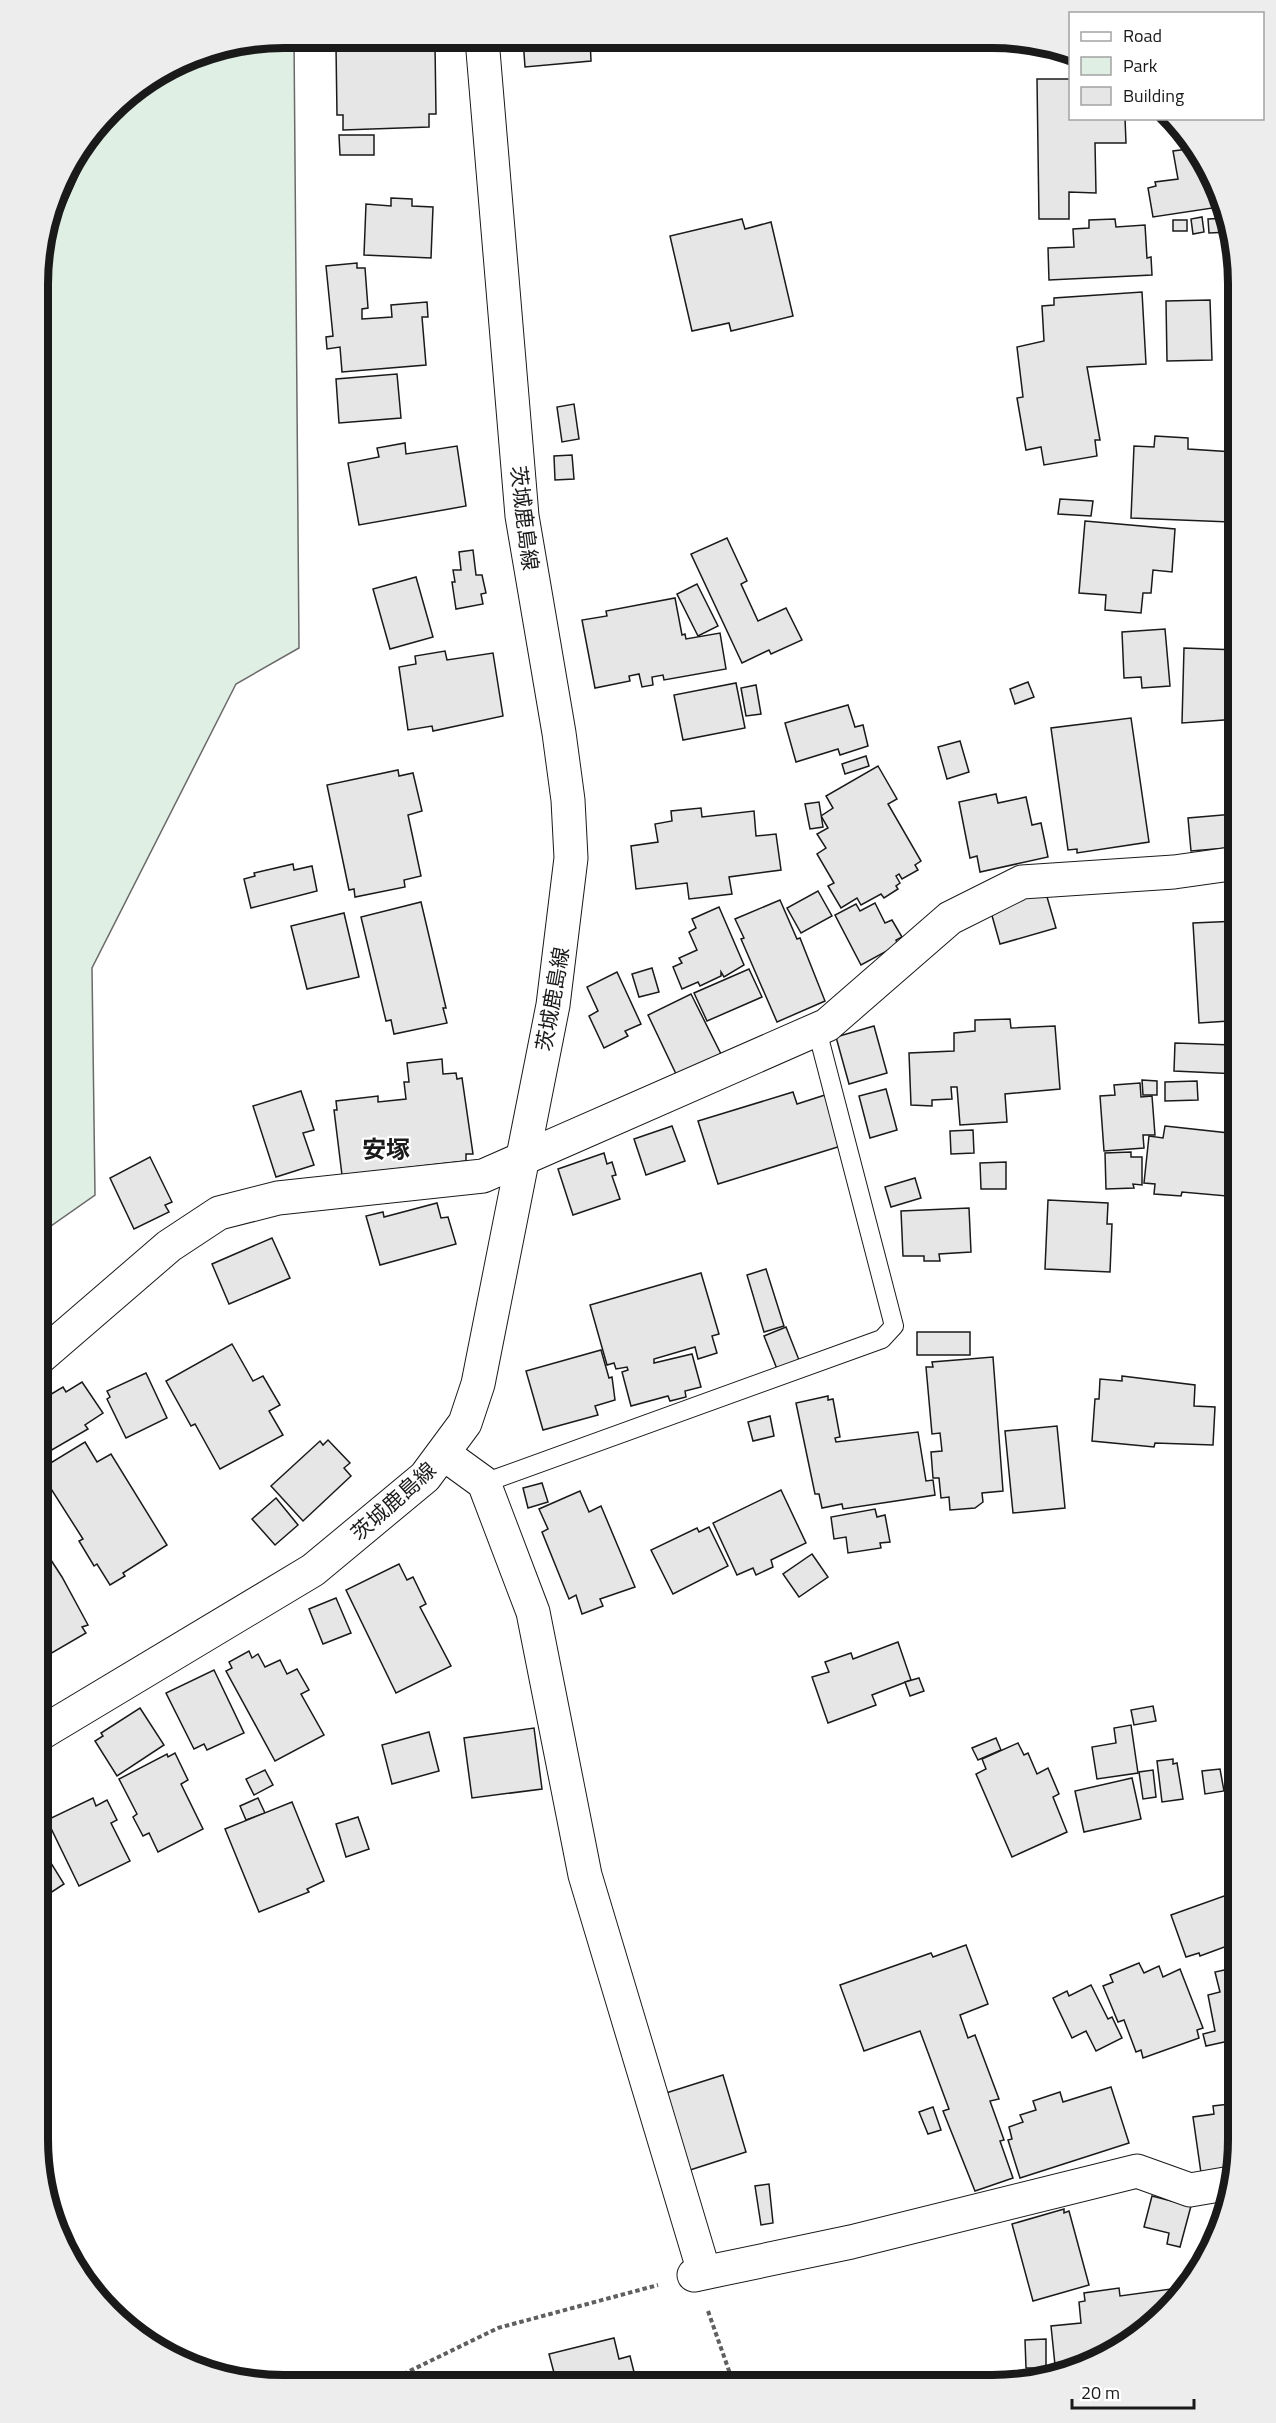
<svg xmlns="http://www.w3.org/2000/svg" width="1276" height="2423" font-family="'Titillium Web','Noto Sans JP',sans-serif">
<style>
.green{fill:#e0efe3;stroke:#6a6a6a;stroke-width:1.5}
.building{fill:#e6e6e6;stroke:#1a1a1a;stroke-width:1.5}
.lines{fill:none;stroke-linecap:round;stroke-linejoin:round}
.service-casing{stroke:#1a1a1a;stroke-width:20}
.minor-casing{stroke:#1a1a1a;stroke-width:35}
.primary-casing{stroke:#1a1a1a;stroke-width:35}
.path{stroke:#5f5f5f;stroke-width:4;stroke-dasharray:4.5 3;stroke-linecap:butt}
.service{stroke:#fff;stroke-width:18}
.minor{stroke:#fff;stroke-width:33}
.primary{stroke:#fff;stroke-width:33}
.rail-casing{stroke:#1a1a1a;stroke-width:7}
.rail{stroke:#fff;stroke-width:4.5;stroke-dasharray:14;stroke-linecap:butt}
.labels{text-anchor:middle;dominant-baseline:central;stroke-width:4.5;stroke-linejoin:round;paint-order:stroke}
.street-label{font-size:21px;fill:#1a1a1a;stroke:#fff}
.quarter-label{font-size:24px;font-weight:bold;fill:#1a1a1a;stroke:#fff}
.rim{fill:none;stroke:#1a1a1a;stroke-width:8}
</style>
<rect width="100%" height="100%" fill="#fff"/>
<polygon class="green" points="284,38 294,38 299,648 236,684 92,968 95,1195 38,1235 40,252 63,175 121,99 190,56"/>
<g class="building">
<polygon points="523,39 590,39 591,61 525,67"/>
<polygon points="435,45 436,114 429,114 429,127 343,130 343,115 337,115 336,47"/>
<polygon points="1037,79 1070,79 1070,118 1125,118 1126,143 1095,143 1096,193 1069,192 1069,219 1039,219"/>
<polygon points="339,135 374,135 374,155 340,155"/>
<polygon points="1197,148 1226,206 1153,217 1148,188 1156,186 1155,182 1178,179 1173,151"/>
<polygon points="391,198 412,199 412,206 433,207 431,258 364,255 366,204 391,206"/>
<polygon points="1202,217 1204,232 1193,234 1191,219"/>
<polygon points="1228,218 1230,232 1209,233 1208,219"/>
<polygon points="742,219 745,229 771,222 793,316 731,331 729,323 692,331 670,236"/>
<polygon points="1115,219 1116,227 1145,225 1147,258 1151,257 1152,275 1049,280 1048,248 1074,247 1073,229 1089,228 1089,220"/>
<rect x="1173" y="220" width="14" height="11"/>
<polygon points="357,263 357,268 365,268 368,308 362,309 362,319 392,317 391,305 427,302 428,317 422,317 426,365 342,372 340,347 327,349 326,337 333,336 326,266"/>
<polygon points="1142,292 1146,364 1087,367 1100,440 1095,440 1097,456 1044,465 1041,447 1026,450 1017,398 1023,397 1017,347 1044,341 1042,306 1054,305 1054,298"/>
<polygon points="1210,300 1212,360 1167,361 1166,301"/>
<polygon points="397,374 401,418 339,423 336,379"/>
<polygon points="574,404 579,439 562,442 557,407"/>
<polygon points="1155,436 1188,438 1188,449 1234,452 1230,522 1131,518 1134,446 1154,447"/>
<polygon points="405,443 406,454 457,446 466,506 359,525 348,463 379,457 377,448"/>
<polygon points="572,455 574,479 555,480 554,456"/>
<rect x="1237" y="457" width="1" height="57"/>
<polygon points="1060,499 1093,501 1091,516 1058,514"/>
<polygon points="1085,521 1175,529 1172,572 1153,570 1151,593 1143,593 1141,613 1105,610 1106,595 1079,593"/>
<polygon points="727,538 747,581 741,584 758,621 786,608 802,640 771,654 769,650 742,663 691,554"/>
<polygon points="473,550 476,575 482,575 486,593 481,594 483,604 456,609 452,582 455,582 453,570 461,570 459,552"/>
<polygon points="416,577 433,637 390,649 373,589"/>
<polygon points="697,584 718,626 698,636 677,594"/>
<polygon points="675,598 682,635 685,634 686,639 720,633 726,669 664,680 663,675 652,677 653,685 642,687 639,674 629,676 630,681 595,688 582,620 607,616 606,611"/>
<polygon points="1165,629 1170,686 1142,688 1141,677 1124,678 1122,632"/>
<polygon points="1184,648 1238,650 1238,719 1182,723"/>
<polygon points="445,651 447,660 493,653 503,716 433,731 432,726 408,730 399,667 416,664 415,656"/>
<polygon points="1028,682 1034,697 1015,704 1010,689"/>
<polygon points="736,683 745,728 683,740 674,695"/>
<polygon points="756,685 761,714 746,716 741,688"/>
<polygon points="848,705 855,727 863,725 868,746 840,755 838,749 796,762 785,723"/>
<polygon points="1131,718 1149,842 1077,853 1077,849 1068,850 1051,728"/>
<polygon points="1236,733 1238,733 1238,799 1233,745 1237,745"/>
<polygon points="960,741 969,772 947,779 938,747"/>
<polygon points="866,756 869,766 845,774 842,764"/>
<polygon points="878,766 897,799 888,804 921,861 915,865 918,870 902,879 899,874 896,876 900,883 896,886 898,889 884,898 881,894 861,905 857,898 841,908 828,886 834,883 817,854 826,848 817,834 828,828 821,816 833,808 826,796"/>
<polygon points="398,770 399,776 413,773 422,811 408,815 421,876 404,880 405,887 355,897 354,889 349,890 327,785"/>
<polygon points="996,794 998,803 1026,797 1032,825 1041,823 1048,857 980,872 977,856 970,858 959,802"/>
<polygon points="819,802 823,827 810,829 805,804"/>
<polygon points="701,808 702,817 754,811 756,836 776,834 781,870 729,877 732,894 689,899 687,883 636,889 631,846 658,842 655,824 672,821 671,811"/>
<polygon points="1234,814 1238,847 1191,851 1188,818"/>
<polygon points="293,864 294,870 312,866 317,891 251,908 244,879 255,876 254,873"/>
<polygon points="1045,890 1056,928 1000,944 989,905"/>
<polygon points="818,891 832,916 801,933 787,908"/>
<polygon points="780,900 797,939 800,938 825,1001 777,1022 741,939 744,938 735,919"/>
<polygon points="421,902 446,1008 443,1008 447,1023 394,1034 391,1020 386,1021 361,917"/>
<polygon points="875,903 885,923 892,920 902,937 896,940 898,945 861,965 835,915 856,904 860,911"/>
<polygon points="719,907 744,965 724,977 721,972 721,976 700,986 698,982 682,989 673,967 682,963 679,958 697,950 689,932 696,928 692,919"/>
<polygon points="344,913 359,977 307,989 291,926"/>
<polygon points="1238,921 1238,962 1226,962 1229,1021 1199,1023 1193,923"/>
<polygon points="652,968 659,992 639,997 632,974"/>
<polygon points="749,969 762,997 707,1021 694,993"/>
<polygon points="617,972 641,1024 625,1031 628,1036 604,1048 589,1016 598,1011 587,987"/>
<polygon points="691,994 721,1054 677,1076 648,1015"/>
<polygon points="1010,1019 1011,1028 1055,1026 1060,1089 1005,1094 1007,1122 960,1125 957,1087 951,1087 952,1099 932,1100 932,1106 911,1105 909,1053 954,1051 954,1033 975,1031 975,1020"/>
<polygon points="874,1026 887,1073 849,1084 836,1037"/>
<polygon points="1238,1031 1238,1074 1174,1071 1175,1043 1233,1045 1233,1042 1238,1043"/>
<polygon points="442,1059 443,1074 456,1073 457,1079 462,1078 473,1154 466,1154 466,1161 342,1175 334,1110 337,1110 336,1101 378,1096 378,1102 406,1099 404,1082 409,1082 407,1063"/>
<polygon points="1142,1080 1157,1081 1157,1095 1143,1095"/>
<polygon points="1197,1081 1198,1100 1165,1101 1165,1082"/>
<polygon points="1140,1083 1141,1097 1152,1096 1155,1135 1143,1135 1144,1148 1104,1151 1100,1096 1115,1095 1114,1085"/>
<polygon points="886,1089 897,1130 870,1138 859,1096"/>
<polygon points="301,1091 314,1130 303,1133 314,1165 276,1177 253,1106"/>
<polygon points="793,1092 797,1104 825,1095 841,1146 718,1184 698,1121"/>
<polygon points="672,1126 685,1161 646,1175 634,1139"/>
<polygon points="1165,1126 1238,1134 1235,1161 1238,1161 1238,1197 1182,1192 1181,1196 1154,1194 1155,1184 1144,1183 1149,1136 1163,1138"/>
<polygon points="973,1130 974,1153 951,1154 950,1131"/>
<polygon points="1131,1152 1131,1157 1142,1157 1142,1185 1133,1184 1134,1188 1106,1189 1105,1153"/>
<polygon points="604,1153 607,1164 612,1162 616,1175 612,1176 620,1199 573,1215 558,1169"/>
<polygon points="150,1157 172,1202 165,1205 169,1212 134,1229 110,1178"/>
<polygon points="1006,1162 1006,1189 981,1189 980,1163"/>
<polygon points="915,1178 921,1198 891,1207 885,1187"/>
<polygon points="1048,1200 1108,1203 1107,1224 1112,1224 1110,1272 1045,1269"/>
<polygon points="437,1203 441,1218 448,1217 456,1244 380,1265 366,1216 383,1212 384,1217"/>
<polygon points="969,1208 971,1252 939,1254 940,1261 924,1261 924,1256 903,1256 901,1211"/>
<polygon points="272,1238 290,1278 229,1304 212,1264"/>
<polygon points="766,1269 784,1326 764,1332 747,1275"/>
<polygon points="701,1273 719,1334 712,1336 717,1353 698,1359 695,1347 654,1359 654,1363 692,1354 701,1387 685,1391 686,1397 670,1401 668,1396 631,1406 622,1372 628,1370 627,1367 616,1369 614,1363 607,1365 590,1305"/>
<polygon points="786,1327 799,1360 777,1369 764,1336"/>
<rect x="917" y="1332" width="53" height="23"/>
<polygon points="232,1344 253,1381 263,1376 280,1405 269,1411 283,1435 220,1469 195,1424 191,1426 166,1381"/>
<polygon points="601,1350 609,1378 612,1377 615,1400 595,1406 598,1415 543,1430 526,1371"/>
<polygon points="993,1357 1003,1491 982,1493 983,1502 975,1508 950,1510 949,1497 941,1498 939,1478 933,1478 931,1452 942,1451 940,1433 932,1434 926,1367 933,1367 932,1362"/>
<polygon points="146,1373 167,1418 126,1438 107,1399 110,1397 107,1391"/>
<polygon points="1122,1376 1195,1385 1194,1406 1215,1407 1213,1445 1155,1443 1154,1447 1092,1441 1095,1399 1099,1399 1100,1379 1122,1381"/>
<polygon points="82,1382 103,1413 85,1425 88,1429 38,1458 38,1402 63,1387 66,1392"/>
<polygon points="828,1396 828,1400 833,1399 840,1437 835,1438 836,1442 918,1432 926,1481 933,1480 935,1495 843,1509 842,1504 822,1508 819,1494 815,1494 796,1403"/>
<polygon points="770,1416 774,1436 753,1441 748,1422"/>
<polygon points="1057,1426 1065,1508 1013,1513 1005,1431"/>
<polygon points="328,1440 350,1463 344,1468 351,1476 303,1521 271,1486 320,1441 323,1445"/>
<polygon points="85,1442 97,1462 111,1454 167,1545 123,1573 125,1576 110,1585 97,1564 94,1566 79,1541 83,1539 39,1470"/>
<polygon points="542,1483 548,1502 528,1508 523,1488"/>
<polygon points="781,1490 806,1543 771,1560 773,1567 756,1575 753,1568 737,1575 713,1523"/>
<polygon points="580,1491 589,1512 601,1506 635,1587 600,1599 603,1606 582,1614 576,1595 569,1599 542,1532 548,1529 539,1509"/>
<polygon points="276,1498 298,1525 275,1545 252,1519"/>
<polygon points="875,1509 877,1517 885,1515 890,1542 880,1543 881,1548 848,1553 846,1537 834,1539 831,1517"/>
<polygon points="709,1527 728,1566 673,1594 651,1550 697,1528 699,1532"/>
<polygon points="38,1540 62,1577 88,1625 82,1627 86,1633 38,1661"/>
<polygon points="812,1554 828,1577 799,1597 783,1574"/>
<polygon points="399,1564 407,1580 413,1577 426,1604 420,1607 451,1666 396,1693 346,1590"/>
<polygon points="336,1598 351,1633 323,1644 309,1609"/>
<polygon points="898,1642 911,1680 872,1695 876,1705 828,1723 812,1677 829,1672 825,1662 851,1653 853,1659"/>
<polygon points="249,1651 252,1658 258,1654 265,1667 280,1660 287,1674 297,1669 309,1690 301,1694 324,1735 275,1761 226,1671 232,1668 229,1662"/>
<polygon points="214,1670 244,1733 207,1750 204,1744 194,1749 166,1693"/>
<polygon points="919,1678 924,1691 910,1696 905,1682"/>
<polygon points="1153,1706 1156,1721 1134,1725 1131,1710"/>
<polygon points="140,1708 164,1745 117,1776 95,1741 103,1736 101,1733"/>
<polygon points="1131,1725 1138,1773 1097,1779 1092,1747 1116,1743 1114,1728"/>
<polygon points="534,1728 542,1789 472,1798 464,1738"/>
<polygon points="429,1732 439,1771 392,1784 382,1745"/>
<polygon points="996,1738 1001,1750 978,1760 972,1748"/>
<polygon points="1018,1743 1024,1755 1028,1753 1037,1774 1048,1768 1059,1794 1053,1797 1067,1832 1012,1857 976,1774 986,1769 982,1759"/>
<polygon points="175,1753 188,1780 181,1784 203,1829 158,1852 149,1833 143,1836 133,1817 137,1814 119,1779 167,1754 168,1757"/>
<polygon points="1173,1759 1173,1764 1177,1763 1183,1799 1162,1802 1157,1761"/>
<polygon points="1220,1769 1224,1791 1205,1794 1202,1771"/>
<polygon points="265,1770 273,1785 254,1795 246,1779"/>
<polygon points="1153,1770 1156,1797 1143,1799 1139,1772"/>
<polygon points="1233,1772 1238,1772 1238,1788 1234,1789"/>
<polygon points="1132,1778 1141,1819 1084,1832 1075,1791"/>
<polygon points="93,1798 96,1806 107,1800 117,1820 111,1823 130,1861 79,1886 47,1820"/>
<polygon points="258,1798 265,1813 246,1820 240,1806"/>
<polygon points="292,1802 324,1881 307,1889 309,1892 259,1912 225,1829"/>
<polygon points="358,1817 369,1849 346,1857 336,1824"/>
<polygon points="38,1831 46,1843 41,1847 64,1884 38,1901"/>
<polygon points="1238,1891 1238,1942 1200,1956 1199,1953 1186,1957 1171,1915"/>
<polygon points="966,1945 988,2004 960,2015 968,2038 975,2035 999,2099 990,2101 1004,2140 1000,2141 1013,2178 975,2191 943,2111 949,2109 920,2031 864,2051 840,1985 931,1953 933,1957"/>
<polygon points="1139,1963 1144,1973 1159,1966 1163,1977 1180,1969 1203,2028 1197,2030 1199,2038 1143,2058 1141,2050 1136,2052 1124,2020 1118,2022 1103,1986 1113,1982 1110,1975"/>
<polygon points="1238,1967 1238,2039 1206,2046 1203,2034 1215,2031 1208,1995 1220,1992 1215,1972"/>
<polygon points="1091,1985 1108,2019 1112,2017 1122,2038 1096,2051 1086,2031 1072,2038 1053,1998 1067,1991 1069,1996"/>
<polygon points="723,2075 746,2152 690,2170 666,2093"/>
<polygon points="1111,2087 1129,2143 1020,2178 1008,2140 1012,2139 1009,2127 1023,2122 1020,2115 1036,2110 1033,2101 1060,2092 1063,2102"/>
<polygon points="1238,2103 1238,2155 1235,2169 1201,2173 1193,2117 1214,2114 1213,2106"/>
<polygon points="933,2107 941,2130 928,2134 919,2112"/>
<polygon points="769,2184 773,2223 761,2225 755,2186"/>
<polygon points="1152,2196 1191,2206 1180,2247 1167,2244 1169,2233 1144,2227"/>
<polygon points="1064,2209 1064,2213 1069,2211 1089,2285 1033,2301 1012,2224"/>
<polygon points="1119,2288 1120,2296 1171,2289 1173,2303 1129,2344 1096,2360 1055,2365 1051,2326 1081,2323 1079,2302 1085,2301 1084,2293"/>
<polygon points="614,2338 619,2359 630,2356 636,2380 626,2384 557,2384 549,2354"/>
<polygon points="1046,2339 1046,2368 1026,2368 1025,2340"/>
</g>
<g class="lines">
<defs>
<polyline id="service" points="484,1483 882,1339 894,1326 817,1030"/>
<g id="minor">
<polyline points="38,1359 169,1246 219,1213 278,1198 483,1176 827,1025 950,918 1022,882 1174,872 1238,863"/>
<polyline points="444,1454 484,1483 533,1612 585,1875 704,2272"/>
<polyline points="694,2275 851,2242 1137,2171 1190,2190 1231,2183"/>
</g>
<polyline id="primary" points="38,1735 313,1570 425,1477 465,1423 478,1384 553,1005 571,858 568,800 559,733 522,516 482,39"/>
</defs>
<use href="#service" class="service-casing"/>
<use href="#minor" class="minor-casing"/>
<use href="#primary" class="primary-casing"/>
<g class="path">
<polyline points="708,2311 734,2385"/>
<polyline points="383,2384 498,2328 658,2285"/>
</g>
<use href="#service" class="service"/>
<use href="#minor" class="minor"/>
<use href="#primary" class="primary"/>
<defs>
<polyline id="rail" points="40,254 92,137"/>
</defs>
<use href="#rail" class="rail-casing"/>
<use href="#rail" class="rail"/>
</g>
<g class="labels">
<g class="street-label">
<text transform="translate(525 518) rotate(83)">茨城鹿島線</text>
<text transform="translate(552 999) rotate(-80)">茨城鹿島線</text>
<text transform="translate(393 1501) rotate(-42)">茨城鹿島線</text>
</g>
<g class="quarter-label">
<text x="386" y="1149">安塚</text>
</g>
</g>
<path d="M0 0H1276V2423H0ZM284 48H992A236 236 0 0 1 1228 284V2139A236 236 0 0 1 992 2375H284A236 236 0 0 1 48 2139V284A236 236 0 0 1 284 48Z" fill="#ededed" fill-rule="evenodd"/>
<path class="rim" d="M284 48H992A236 236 0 0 1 1228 284V2139A236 236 0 0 1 992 2375H284A236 236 0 0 1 48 2139V284A236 236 0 0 1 284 48Z"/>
<rect x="1069" y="12" width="195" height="108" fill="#ffffff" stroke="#a3a3a3" stroke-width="1.5"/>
<rect x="1081" y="32" width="30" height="9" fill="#ffffff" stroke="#a3a3a3" stroke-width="1.5"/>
<text x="1123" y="42" font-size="18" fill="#1a1a1a">Road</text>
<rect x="1081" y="57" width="30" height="18" fill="#e0efe3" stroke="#a3a3a3" stroke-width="1.5"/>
<text x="1123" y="72" font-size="18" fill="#1a1a1a">Park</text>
<rect x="1081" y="87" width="30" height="18" fill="#e6e6e6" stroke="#a3a3a3" stroke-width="1.5"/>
<text x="1123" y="102" font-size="18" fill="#1a1a1a">Building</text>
<path d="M1072 2399v9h122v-9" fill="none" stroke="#1a1a1a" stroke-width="3"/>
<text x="1081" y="2399" font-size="18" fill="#1a1a1a" stroke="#ffffff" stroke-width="4.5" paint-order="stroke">20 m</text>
</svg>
